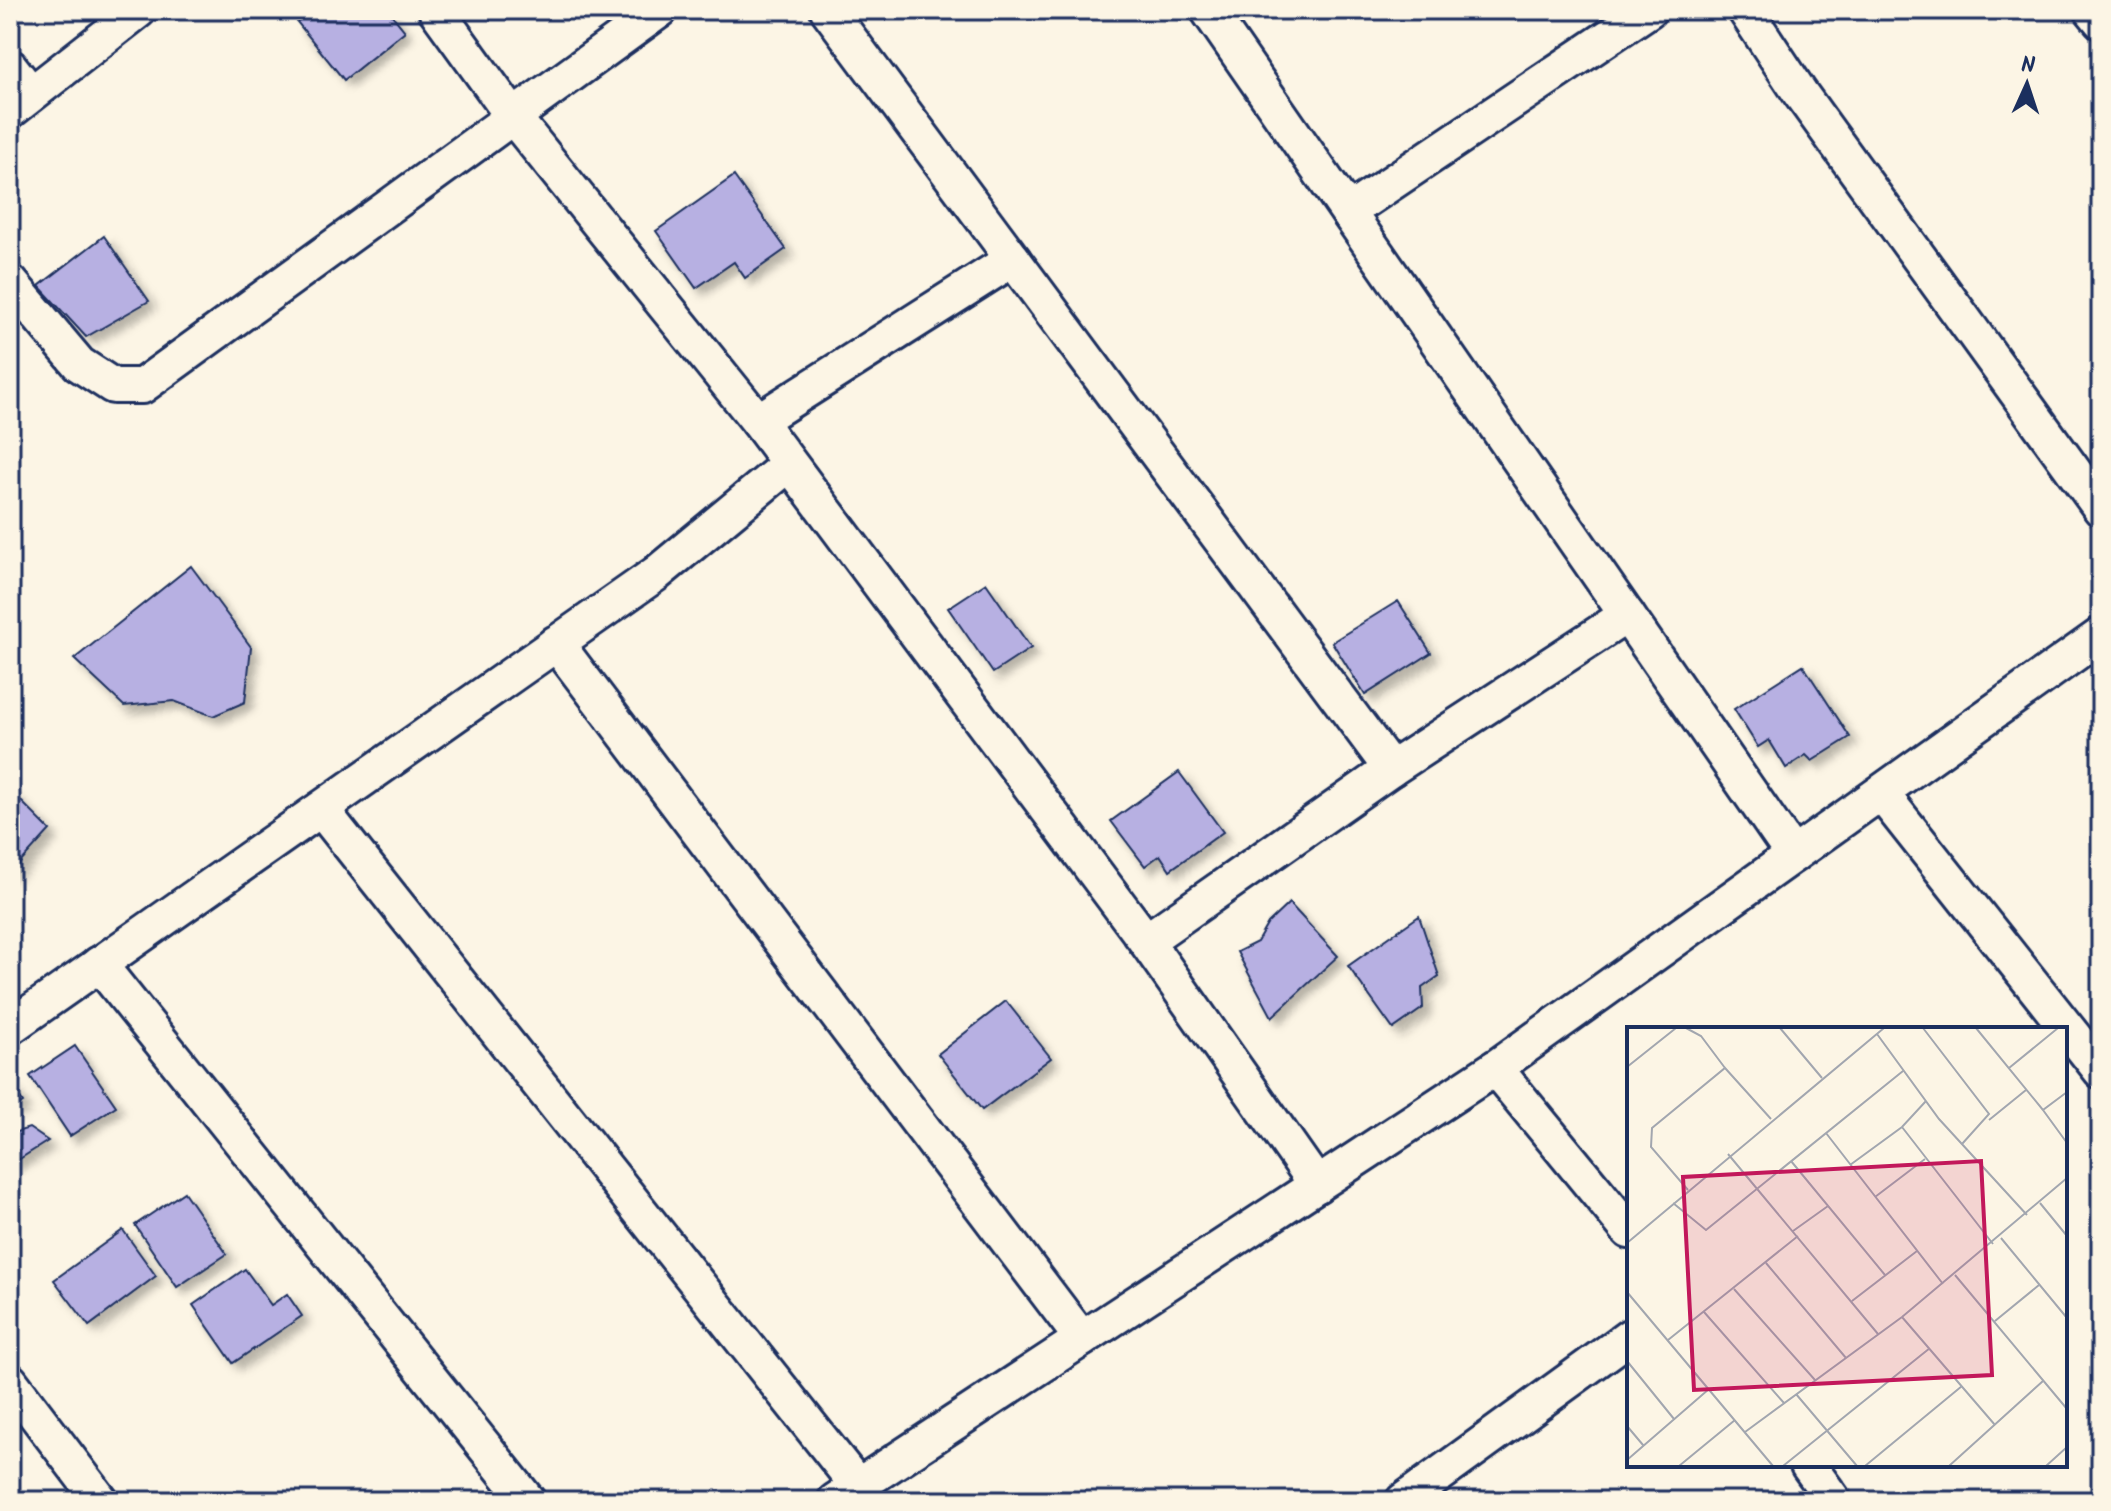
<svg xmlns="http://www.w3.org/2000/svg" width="2111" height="1511" font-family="Kalam,sans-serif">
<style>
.building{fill:#b7b0e2;stroke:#1b2f5e;stroke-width:2;filter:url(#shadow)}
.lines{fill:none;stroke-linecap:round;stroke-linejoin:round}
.minor-casing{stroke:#1b2f5e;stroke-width:40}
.minor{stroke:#fcf5e5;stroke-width:34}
.inset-road{fill:none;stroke:#a2a6af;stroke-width:2}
.view{fill:#c2185b;fill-opacity:0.15;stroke:#c2185b;stroke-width:4}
.inset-edge{fill:none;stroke:#1b2f5e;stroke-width:4}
</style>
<defs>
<filter id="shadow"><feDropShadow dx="7" dy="7" stdDeviation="4" flood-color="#0004"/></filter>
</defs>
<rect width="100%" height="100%" fill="#fcf5e5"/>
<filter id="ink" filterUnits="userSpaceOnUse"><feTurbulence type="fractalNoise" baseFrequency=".0125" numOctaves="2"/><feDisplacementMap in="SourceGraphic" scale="16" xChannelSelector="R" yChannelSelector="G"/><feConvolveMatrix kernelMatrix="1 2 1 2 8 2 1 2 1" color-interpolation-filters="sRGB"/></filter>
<g filter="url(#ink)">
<g class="building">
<polygon points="313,10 388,10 405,31 344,80 297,22"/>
<polygon points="734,176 786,249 745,278 734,262 696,288 656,231"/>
<polygon points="104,236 149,301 86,337 39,286"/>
<polygon points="191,566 251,647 245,702 213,716 174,701 124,706 74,659"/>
<polygon points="986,583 1031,648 993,673 948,608"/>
<polygon points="1398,601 1431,653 1365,695 1332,642"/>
<polygon points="1803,665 1850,737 1812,761 1806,755 1786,768 1769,740 1758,747 1734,709"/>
<polygon points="1179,772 1223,832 1170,870 1160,855 1145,866 1111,821"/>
<polygon points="10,790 50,830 10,874"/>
<polygon points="1289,903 1338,956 1272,1017 1237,952 1257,942 1268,923"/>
<polygon points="1419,916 1439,976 1422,988 1423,1008 1393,1029 1348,966"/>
<polygon points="1006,1001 1051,1058 982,1110 938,1054"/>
<polygon points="75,1046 116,1106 70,1136 30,1076"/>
<polygon points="10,1082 23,1103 10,1111"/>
<polygon points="29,1128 48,1141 10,1165 10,1134"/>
<polygon points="184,1192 227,1254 177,1287 135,1225"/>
<polygon points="123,1230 156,1276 89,1326 54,1280"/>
<polygon points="245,1269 271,1305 287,1294 302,1316 233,1363 193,1305"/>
</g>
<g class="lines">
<defs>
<g id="minor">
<polyline points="436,10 514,118 758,421 1146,941 1317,1185"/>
<polyline points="828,10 1391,769"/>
<polyline points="1208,10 1793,855"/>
<polyline points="1745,10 1800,93 2101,509"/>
<polyline points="2092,10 2101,21"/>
<polyline points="10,67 31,94"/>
<polyline points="10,111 139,10"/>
<polyline points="1348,212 1649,10"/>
<polyline points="10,282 79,364 113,386 142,386 660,10"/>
<polyline points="758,421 1013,259"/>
<polyline points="556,643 1082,1339"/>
<polyline points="1881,793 2101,1071"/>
<polyline points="321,809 858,1486"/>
<polyline points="1146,941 1391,769 1627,615"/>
<polyline points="99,964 528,1501"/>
<polyline points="10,1027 657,573 789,464"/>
<polyline points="1495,1068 1629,1231"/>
<polyline points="10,1381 101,1501"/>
<polyline points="1808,1465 1834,1501"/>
<polyline points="835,1501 1495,1068 2101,635"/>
<polyline points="1403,1501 1629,1337"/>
</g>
</defs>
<use href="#minor" class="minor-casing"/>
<use href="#minor" class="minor"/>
</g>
</g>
<g transform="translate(1627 1027)">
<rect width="440" height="440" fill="#fcf5e5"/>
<path class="inset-road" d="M59,1L74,9L98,41M153,1L195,51M296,1L362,87L335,117M349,1L416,83M250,7L312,92L400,188M0,40L49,1M382,41L431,1M440,65L416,83L440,116M362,93L399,63M275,100L366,217M199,106L316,257M101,127L251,307M164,134L258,248M223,138L275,100L299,74M61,163L24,120L25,101L98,41L144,92M248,170L298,132M46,176L79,203L276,44M413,176L440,209M166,204L201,179M374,211L440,291M0,216L257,1M139,236L219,331M328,248L440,382M107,262L188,353M0,265L146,439M225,274L290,224M77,285L157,376M275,290L368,398M368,294L412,258M41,313L171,209M0,334L47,392M169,367L230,439M0,399L16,418M118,405L275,290L440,151M0,433L82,362M52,439L108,393M156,439L303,321M238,439L335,359M322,439L416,354M419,439L440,420"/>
<path class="view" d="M354,134L365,348L67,363L56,150Z"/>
<rect width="440" height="440" class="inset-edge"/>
</g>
<rect width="2111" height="1511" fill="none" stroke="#fcf5e5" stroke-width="40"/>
<rect x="20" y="20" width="2071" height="1471" fill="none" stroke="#1b2f5e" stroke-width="3" filter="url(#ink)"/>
<g transform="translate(2027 84) rotate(3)" stroke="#fcf5e5" stroke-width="6" paint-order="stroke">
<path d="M0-6L14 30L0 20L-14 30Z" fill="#1b2f5e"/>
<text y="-12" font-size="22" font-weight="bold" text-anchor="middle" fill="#1b2f5e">N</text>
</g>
</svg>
